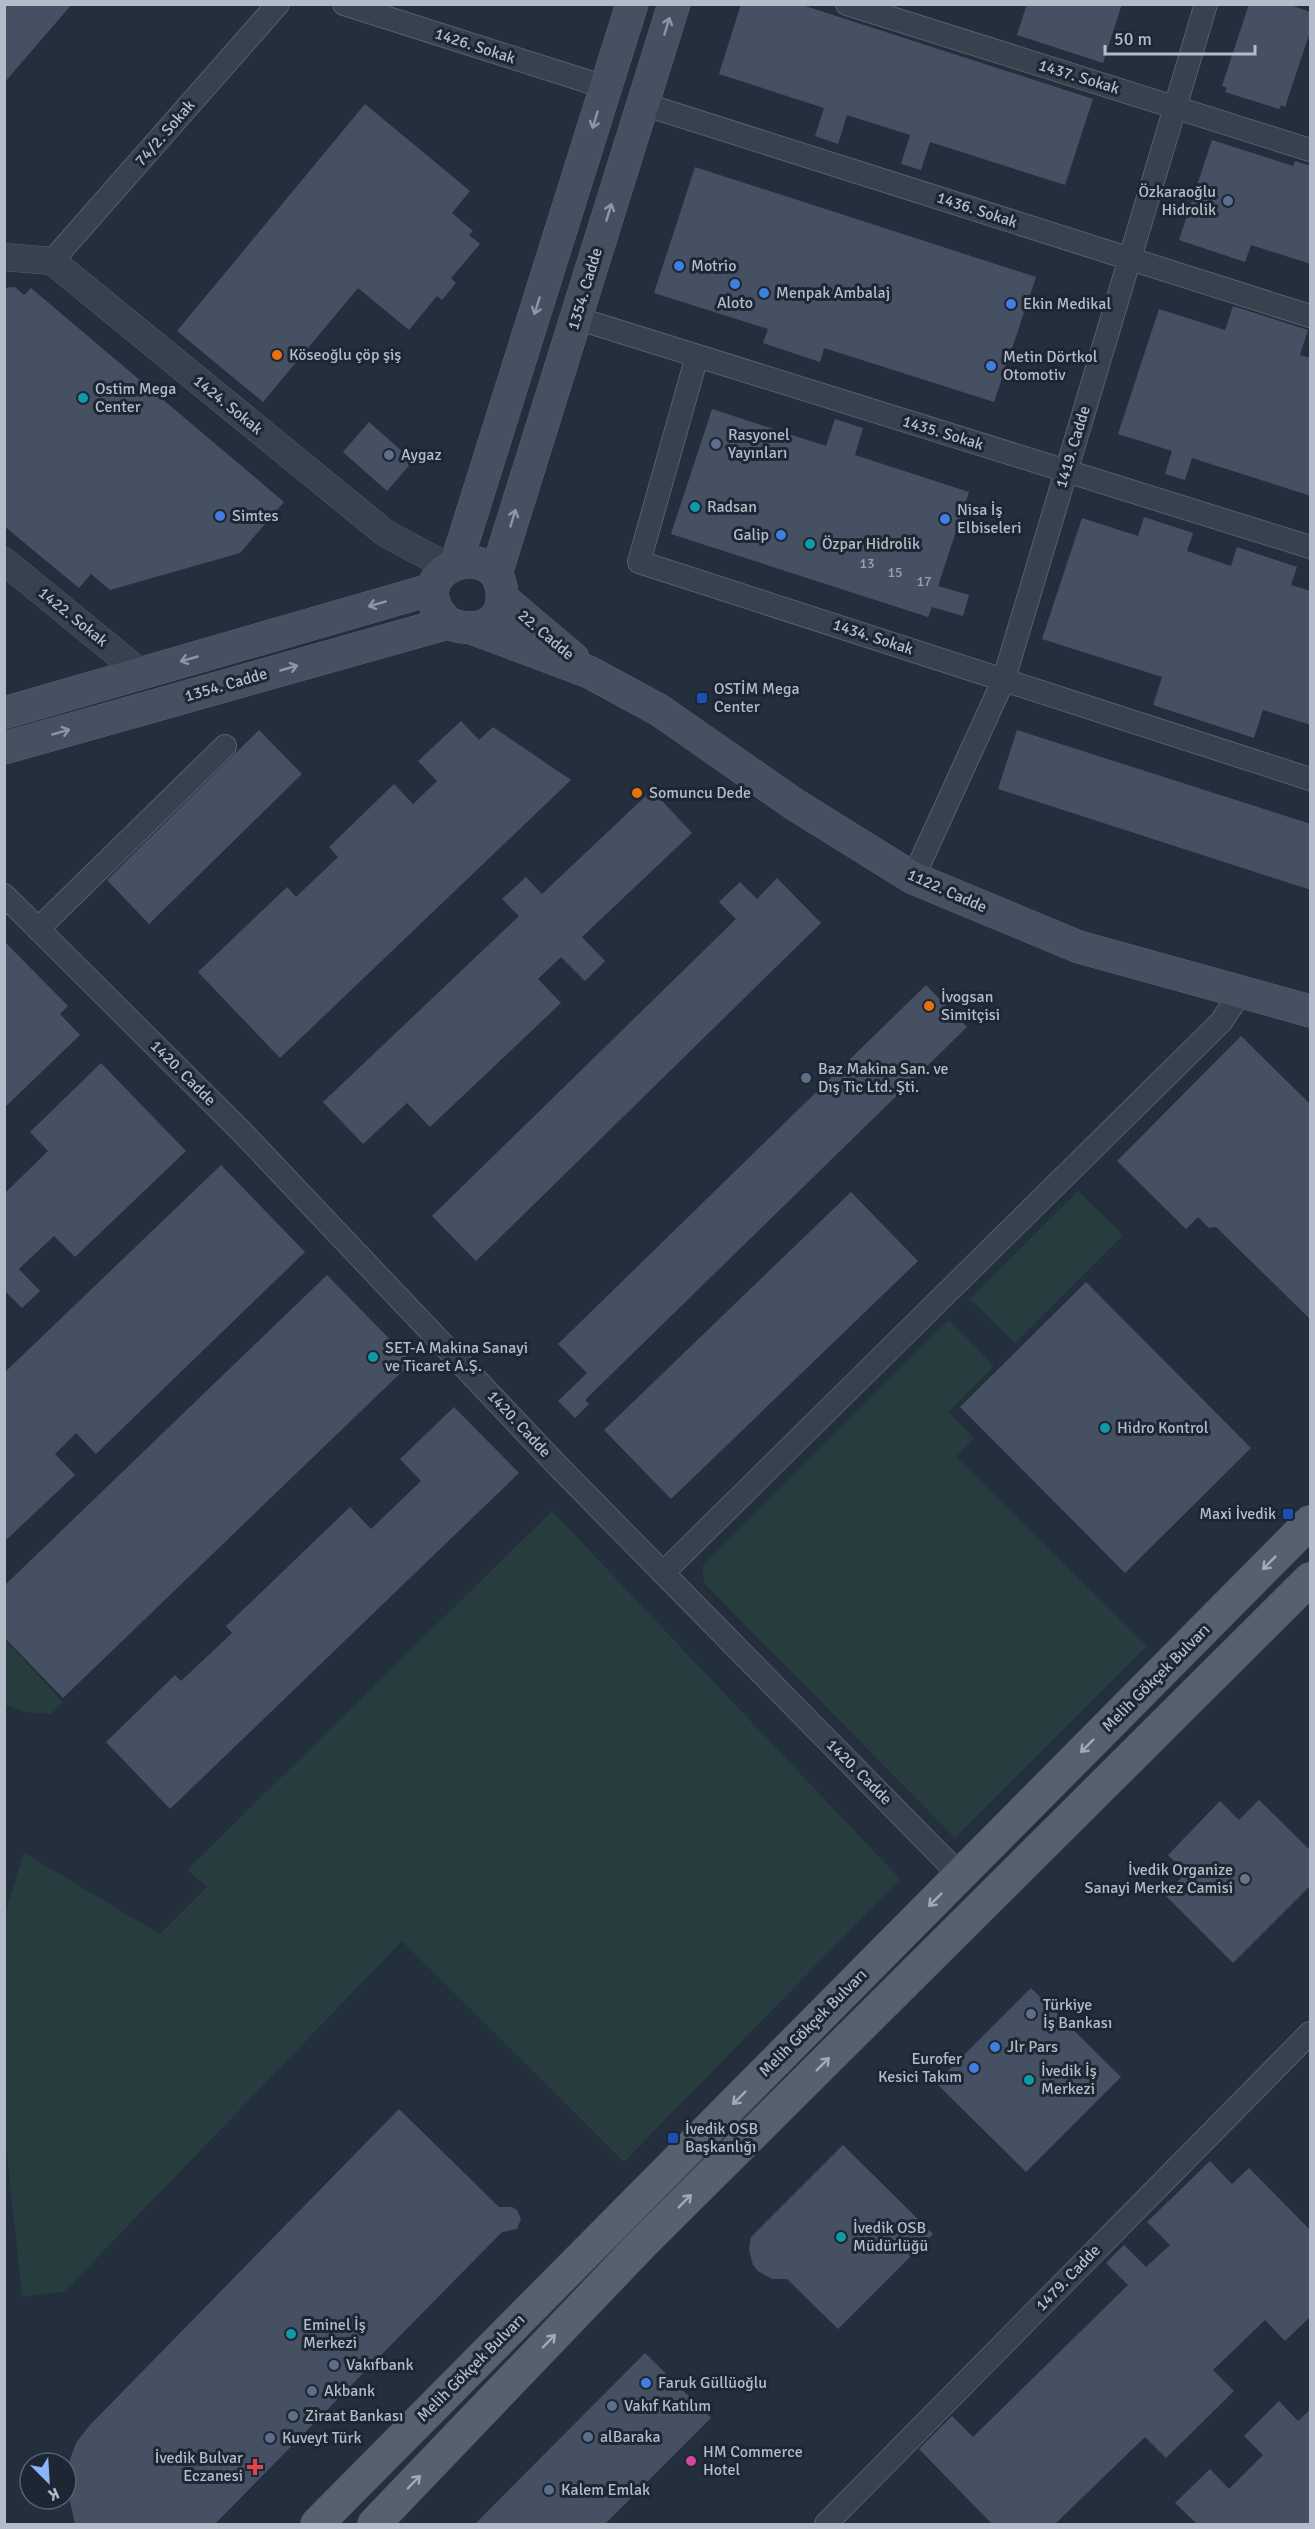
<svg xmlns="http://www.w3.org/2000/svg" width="1315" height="2529" font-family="Signika,sans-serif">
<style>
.green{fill:#263c3f}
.building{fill:#455162}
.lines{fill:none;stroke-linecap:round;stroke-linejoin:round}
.minor-casing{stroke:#565f6c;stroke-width:24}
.tertiary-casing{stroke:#565f6c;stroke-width:28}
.secondary-casing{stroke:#565f6c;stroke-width:33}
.primary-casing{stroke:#414a57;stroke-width:34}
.minor{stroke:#38414e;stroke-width:22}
.tertiary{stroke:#38414e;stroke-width:27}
.secondary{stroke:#465061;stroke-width:32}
.primary{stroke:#56606e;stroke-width:33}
.oneway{stroke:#8e96a5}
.oneway2{stroke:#a1aab7}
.service-dot{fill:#5c6f8a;stroke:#1d2633;stroke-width:2}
.shop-dot{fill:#3f7fe0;stroke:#1d2633;stroke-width:2}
.food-dot{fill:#e8710a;stroke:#1d2633;stroke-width:2}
.culture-dot{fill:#0f9aa8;stroke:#1d2633;stroke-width:2}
.transit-dot{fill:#1a4fb4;stroke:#1d2633;stroke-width:2}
.worship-dot{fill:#6b7280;stroke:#1d2633;stroke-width:2}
.hotel-dot{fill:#d1479c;stroke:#1d2633;stroke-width:2}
.health-dot{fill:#e0444e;stroke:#1d2633;stroke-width:2}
.labels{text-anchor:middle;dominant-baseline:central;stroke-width:6;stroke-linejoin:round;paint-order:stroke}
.number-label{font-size:14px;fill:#98a1af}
.street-label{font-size:16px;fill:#b4bcc9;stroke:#1d2633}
.poi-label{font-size:16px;fill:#b4bcc9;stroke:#1d2633;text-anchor:start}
</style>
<rect width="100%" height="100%" fill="#242f3e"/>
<g class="green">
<polygon points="1078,1191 1123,1235 1015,1343 970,1299"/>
<polygon points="949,1320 994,1366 949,1412 974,1438 956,1457 1147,1646 955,1838 704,1583 702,1567"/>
<polygon points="552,1511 900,1879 624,2162 402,1941 65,2291 22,2297 4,2126 4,1916 24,1853 160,1934 207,1887 187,1870"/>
<polygon points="5,1640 63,1702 51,1714 26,1712 5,1705"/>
</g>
<g class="building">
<polygon points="4,4 72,4 4,83"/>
<polygon points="741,4 799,4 1093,99 1065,185 930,142 921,170 901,164 910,135 847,115 838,144 815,136 824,108 719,74"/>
<polygon points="1027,4 1122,4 1103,63 1017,35"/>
<polygon points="1249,4 1287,4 1311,12 1311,29 1285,107 1281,105 1279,109 1225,92 1227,88 1222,86"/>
<polygon points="365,104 470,191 452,213 473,231 469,235 480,244 451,278 456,283 442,300 437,296 409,330 358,288 263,402 177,331"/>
<polygon points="1212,140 1293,166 1295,161 1311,166 1311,264 1251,245 1245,262 1179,240"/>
<polygon points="695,167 1036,277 994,402 824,348 820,362 763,343 768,329 654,293"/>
<polygon points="15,287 24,295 31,288 284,502 240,553 110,590 91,574 79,588 4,526 4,288"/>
<polygon points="1233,306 1308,330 1300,355 1311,358 1311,496 1192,458 1185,480 1165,474 1172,451 1118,434 1159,309 1225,330"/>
<polygon points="712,409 826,446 835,419 863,428 855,455 969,492 938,586 969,595 963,616 932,607 928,617 671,534"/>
<polygon points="369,422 413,461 387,491 343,452"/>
<polygon points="1144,517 1193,533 1187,551 1231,566 1237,547 1297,567 1291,585 1311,591 1311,725 1263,710 1254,738 1153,705 1162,677 1042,639 1082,518 1138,536"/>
<polygon points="461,721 479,740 493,727 571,780 280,1058 198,972 287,887 296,897 338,857 329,847 394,784 413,804 437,781 418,761"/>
<polygon points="259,730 302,774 149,924 107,880"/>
<polygon points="1017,730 1311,824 1311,890 998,789"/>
<polygon points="652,790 692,833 582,937 605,961 585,981 561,957 538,979 561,1003 430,1127 407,1103 363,1144 323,1102 519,916 502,899 526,877 542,894"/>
<polygon points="777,878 821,923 476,1261 432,1216 736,919 719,902 740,882 757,899"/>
<polygon points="4,941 68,1006 60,1014 80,1035 4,1108"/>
<polygon points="926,985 967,1027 585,1400 589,1404 575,1418 558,1401 587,1373 558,1344"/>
<polygon points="1241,1036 1311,1105 1311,1320 1216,1227 1209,1228 1198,1217 1186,1229 1117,1161"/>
<polygon points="101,1063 186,1151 75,1257 54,1236 19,1269 40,1291 22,1308 4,1290 4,1194 48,1151 30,1132"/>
<polygon points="221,1165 305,1252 96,1454 76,1433 55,1454 75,1475 4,1542 4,1373"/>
<polygon points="851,1192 918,1261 671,1499 604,1430"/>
<polygon points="327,1275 412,1362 63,1698 4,1637 4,1586"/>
<polygon points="1086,1282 1251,1448 1125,1573 960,1407"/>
<polygon points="454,1407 519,1473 170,1809 106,1742 175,1675 181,1681 232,1633 226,1626 350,1507 371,1529 421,1481 400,1459"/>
<polygon points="1259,1800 1311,1851 1311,1885 1233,1963 1165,1895 1186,1873 1168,1855 1220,1801 1239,1820"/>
<polygon points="1031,1988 1121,2077 1026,2172 936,2083"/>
<polygon points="399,2109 499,2207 512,2207 517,2210 521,2219 517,2229 502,2232 215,2524 75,2524 66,2483 69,2462 76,2443 89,2426"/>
<polygon points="843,2145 933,2234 838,2329 787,2279 772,2279 758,2271 753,2265 749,2250 751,2237"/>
<polygon points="1210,2161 1232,2184 1249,2168 1311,2231 1311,2316 1285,2341 1265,2320 1213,2370 1234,2391 1166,2458 1145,2437 1055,2524 992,2524 919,2449 952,2416 973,2437 1128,2285 1106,2263 1124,2245 1146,2267 1170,2245 1147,2222"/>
<polygon points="645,2353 711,2418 605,2524 475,2524"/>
<polygon points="1279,2401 1298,2421 1311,2409 1311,2524 1197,2524 1175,2503 1210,2469 1229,2489 1263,2455 1244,2436"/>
</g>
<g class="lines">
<defs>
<g id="minor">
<polyline points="344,4 605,87"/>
<polyline points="847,4 1310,150"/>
<polyline points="643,104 1310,316"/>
<polyline points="52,261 278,4"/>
<polyline points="576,318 1310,547"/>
<polyline points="697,356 639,562 1310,779"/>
<polyline points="913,878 1004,679 1206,4"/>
<polyline points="4,895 240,1130 558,1466 960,1875"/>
<polyline points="38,929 225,746"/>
<polyline points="663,1573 1221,1022 1241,992"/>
<polyline points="826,2524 1310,2033"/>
</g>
<g id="tertiary">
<polyline points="4,257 52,261 385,533 448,567"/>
<polyline points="4,561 141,673"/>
</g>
<g id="secondary">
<polyline points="456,564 632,4"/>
<polyline points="496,574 674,4"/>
<polyline points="503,599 573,658"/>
<polyline points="474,629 589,672 659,710 794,804 913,878 1079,947 1310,1011"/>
<polyline points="4,713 433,589"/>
<path d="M4,748L448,623C474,634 505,626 502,593C498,533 394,570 448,623"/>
</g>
<g id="primary">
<polyline points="317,2524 1310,1522"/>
<polyline points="374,2524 642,2244 1310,1579"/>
</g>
</defs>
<use href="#minor" class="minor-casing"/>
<use href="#tertiary" class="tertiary-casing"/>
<use href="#secondary" class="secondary-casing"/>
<use href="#primary" class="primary-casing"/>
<use href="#minor" class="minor"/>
<use href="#tertiary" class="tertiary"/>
<use href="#secondary" class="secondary"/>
<use href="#primary" class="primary"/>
</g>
<defs><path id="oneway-shaft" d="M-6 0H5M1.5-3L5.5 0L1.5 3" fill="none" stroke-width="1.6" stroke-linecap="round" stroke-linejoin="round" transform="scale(1.5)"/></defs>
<g class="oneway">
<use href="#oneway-shaft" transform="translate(667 26) rotate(-73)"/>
<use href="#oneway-shaft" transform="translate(595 120) rotate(107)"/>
<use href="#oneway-shaft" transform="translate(609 212) rotate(-73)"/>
<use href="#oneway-shaft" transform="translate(537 306) rotate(107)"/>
<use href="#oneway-shaft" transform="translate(513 518) rotate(-73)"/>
<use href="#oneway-shaft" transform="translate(377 604) rotate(164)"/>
<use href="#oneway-shaft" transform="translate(189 659) rotate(164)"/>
<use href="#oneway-shaft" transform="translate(289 668) rotate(-16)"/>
<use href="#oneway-shaft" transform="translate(61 732) rotate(-16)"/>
</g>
<g class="oneway2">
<use href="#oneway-shaft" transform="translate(1269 1563) rotate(135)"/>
<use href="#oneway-shaft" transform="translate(1087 1746) rotate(135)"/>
<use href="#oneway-shaft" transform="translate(935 1900) rotate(135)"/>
<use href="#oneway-shaft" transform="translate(823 2064) rotate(-45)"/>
<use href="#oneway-shaft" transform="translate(739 2098) rotate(135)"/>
<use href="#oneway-shaft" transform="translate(685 2201) rotate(-45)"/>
<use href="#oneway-shaft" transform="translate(549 2341) rotate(-46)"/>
<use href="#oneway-shaft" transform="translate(414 2482) rotate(-46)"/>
</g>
<g class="service-dot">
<circle cx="1228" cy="201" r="6"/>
<circle cx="716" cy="444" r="6"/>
<circle cx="389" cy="455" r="6"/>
<circle cx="806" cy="1078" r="6"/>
<circle cx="1031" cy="2014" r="6"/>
<circle cx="334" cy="2365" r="6"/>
<circle cx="312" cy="2391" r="6"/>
<circle cx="612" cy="2406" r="6"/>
<circle cx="293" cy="2416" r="6"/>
<circle cx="588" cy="2437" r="6"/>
<circle cx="270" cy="2438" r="6"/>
<circle cx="549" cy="2490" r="6"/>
</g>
<g class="shop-dot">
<circle cx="679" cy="266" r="6"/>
<circle cx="735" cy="284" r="6"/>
<circle cx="764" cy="293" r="6"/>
<circle cx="1011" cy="304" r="6"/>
<circle cx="991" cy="366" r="6"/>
<circle cx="220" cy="516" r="6"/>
<circle cx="945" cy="519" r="6"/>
<circle cx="781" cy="535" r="6"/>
<circle cx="995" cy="2047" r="6"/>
<circle cx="974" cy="2068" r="6"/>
<circle cx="646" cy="2383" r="6"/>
</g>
<g class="food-dot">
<circle cx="277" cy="355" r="6"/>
<circle cx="637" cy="793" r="6"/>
<circle cx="929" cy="1006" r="6"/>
</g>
<g class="culture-dot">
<circle cx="83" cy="398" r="6"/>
<circle cx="695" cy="507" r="6"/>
<circle cx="810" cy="544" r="6"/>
<circle cx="373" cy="1357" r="6"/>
<circle cx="1105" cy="1428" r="6"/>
<circle cx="1029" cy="2080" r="6"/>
<circle cx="841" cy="2237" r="6"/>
<circle cx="291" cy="2334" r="6"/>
</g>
<g class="transit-dot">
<rect x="696" y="692" width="12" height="12" rx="3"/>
<rect x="1282" y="1508" width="12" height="12" rx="3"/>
<rect x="667" y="2132" width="12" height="12" rx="3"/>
</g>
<circle class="worship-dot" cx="1245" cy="1879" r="6"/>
<circle class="hotel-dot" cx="691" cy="2461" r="6"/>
<path class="health-dot" d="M252 2458h6v6h6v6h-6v6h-6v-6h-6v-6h6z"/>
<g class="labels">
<g class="number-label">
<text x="867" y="563">13</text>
<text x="895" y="572">15</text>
<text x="924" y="581">17</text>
</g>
<g class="street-label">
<text transform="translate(475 46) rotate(18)">1426. Sokak</text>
<text transform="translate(1079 77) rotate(17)">1437. Sokak</text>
<text transform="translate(165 133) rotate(-49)">74/2. Sokak</text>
<text transform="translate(977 210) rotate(18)">1436. Sokak</text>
<text transform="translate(585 289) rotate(-73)">1354. Cadde</text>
<text transform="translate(228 405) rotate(39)">1424. Sokak</text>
<text transform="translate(943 433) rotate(17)">1435. Sokak</text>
<text transform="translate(1073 447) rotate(-73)">1419. Cadde</text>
<text transform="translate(73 617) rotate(39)">1422. Sokak</text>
<text transform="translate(546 635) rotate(40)">22. Cadde</text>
<text transform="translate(873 637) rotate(18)">1434. Sokak</text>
<text transform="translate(226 685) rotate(-16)">1354. Cadde</text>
<text transform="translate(947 891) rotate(24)">1122. Cadde</text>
<text transform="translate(183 1073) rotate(45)">1420. Cadde</text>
<text transform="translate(519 1424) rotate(47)">1420. Cadde</text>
<text transform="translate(1156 1678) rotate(-45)">Melih Gökçek Bulvarı</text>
<text transform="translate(859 1772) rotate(45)">1420. Cadde</text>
<text transform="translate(813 2023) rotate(-45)">Melih Gökçek Bulvarı</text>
<text transform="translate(1068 2278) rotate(-46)">1479. Cadde</text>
<text transform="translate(471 2368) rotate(-45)">Melih Gökçek Bulvarı</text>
</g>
<g class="poi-label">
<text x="1216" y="192" text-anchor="end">Özkaraoğlu<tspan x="1216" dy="18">Hidrolik</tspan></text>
<text x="691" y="266">Motrio</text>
<text x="776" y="293">Menpak Ambalaj</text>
<text x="735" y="303" text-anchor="middle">Aloto</text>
<text x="1023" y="304">Ekin Medikal</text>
<text x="289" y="355">Köseoğlu çöp şiş</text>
<text x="1003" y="357">Metin Dörtkol<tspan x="1003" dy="18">Otomotiv</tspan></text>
<text x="95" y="389">Ostim Mega<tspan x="95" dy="18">Center</tspan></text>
<text x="728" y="435">Rasyonel<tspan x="728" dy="18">Yayınları</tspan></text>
<text x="401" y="455">Aygaz</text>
<text x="707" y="507">Radsan</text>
<text x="957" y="510">Nisa İş<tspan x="957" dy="18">Elbiseleri</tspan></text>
<text x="232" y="516">Simtes</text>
<text x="769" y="535" text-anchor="end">Galip</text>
<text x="822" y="544">Özpar Hidrolik</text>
<text x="714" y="689">OSTİM Mega<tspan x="714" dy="18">Center</tspan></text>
<text x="649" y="793">Somuncu Dede</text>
<text x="941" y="997">İvogsan<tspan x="941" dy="18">Simitçisi</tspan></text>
<text x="818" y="1069">Baz Makina San. ve<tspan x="818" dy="18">Dış Tic Ltd. Şti.</tspan></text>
<text x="385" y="1348">SET-A Makina Sanayi<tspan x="385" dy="18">ve Ticaret A.Ş.</tspan></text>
<text x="1117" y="1428">Hidro Kontrol</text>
<text x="1276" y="1514" text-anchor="end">Maxi İvedik</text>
<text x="1233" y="1870" text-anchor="end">İvedik Organize<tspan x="1233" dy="18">Sanayi Merkez Camisi</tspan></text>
<text x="1043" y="2005">Türkiye<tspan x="1043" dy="18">İş Bankası</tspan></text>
<text x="1007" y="2047">Jlr Pars</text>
<text x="962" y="2059" text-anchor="end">Eurofer<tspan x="962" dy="18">Kesici Takım</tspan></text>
<text x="1041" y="2071">İvedik İş<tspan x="1041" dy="18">Merkezi</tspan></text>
<text x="685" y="2129">İvedik OSB<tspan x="685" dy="18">Başkanlığı</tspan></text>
<text x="853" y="2228">İvedik OSB<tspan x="853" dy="18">Müdürlüğü</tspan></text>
<text x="303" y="2325">Eminel İş<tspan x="303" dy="18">Merkezi</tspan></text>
<text x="346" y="2365">Vakıfbank</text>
<text x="658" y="2383">Faruk Güllüoğlu</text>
<text x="324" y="2391">Akbank</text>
<text x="624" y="2406">Vakıf Katılım</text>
<text x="305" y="2416">Ziraat Bankası</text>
<text x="600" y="2437">alBaraka</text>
<text x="282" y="2438">Kuveyt Türk</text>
<text x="703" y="2452">HM Commerce<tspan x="703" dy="18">Hotel</tspan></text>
<text x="243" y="2458" text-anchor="end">İvedik Bulvar<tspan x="243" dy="18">Eczanesi</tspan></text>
<text x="561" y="2490">Kalem Emlak</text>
</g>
</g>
<rect width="1315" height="2529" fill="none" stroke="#b4bcc9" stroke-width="12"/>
<g transform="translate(48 2481) rotate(156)"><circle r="28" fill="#1d2633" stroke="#59626f" stroke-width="1.5"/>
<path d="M0-4.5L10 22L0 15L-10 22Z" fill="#8ab4f8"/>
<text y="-9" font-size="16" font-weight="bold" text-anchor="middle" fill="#b4bcc9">K</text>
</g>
<path d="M1105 45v9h150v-9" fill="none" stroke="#b4bcc9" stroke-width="3"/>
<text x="1114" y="45" font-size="18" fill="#b4bcc9" stroke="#1d2633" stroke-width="4.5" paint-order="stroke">50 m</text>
</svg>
